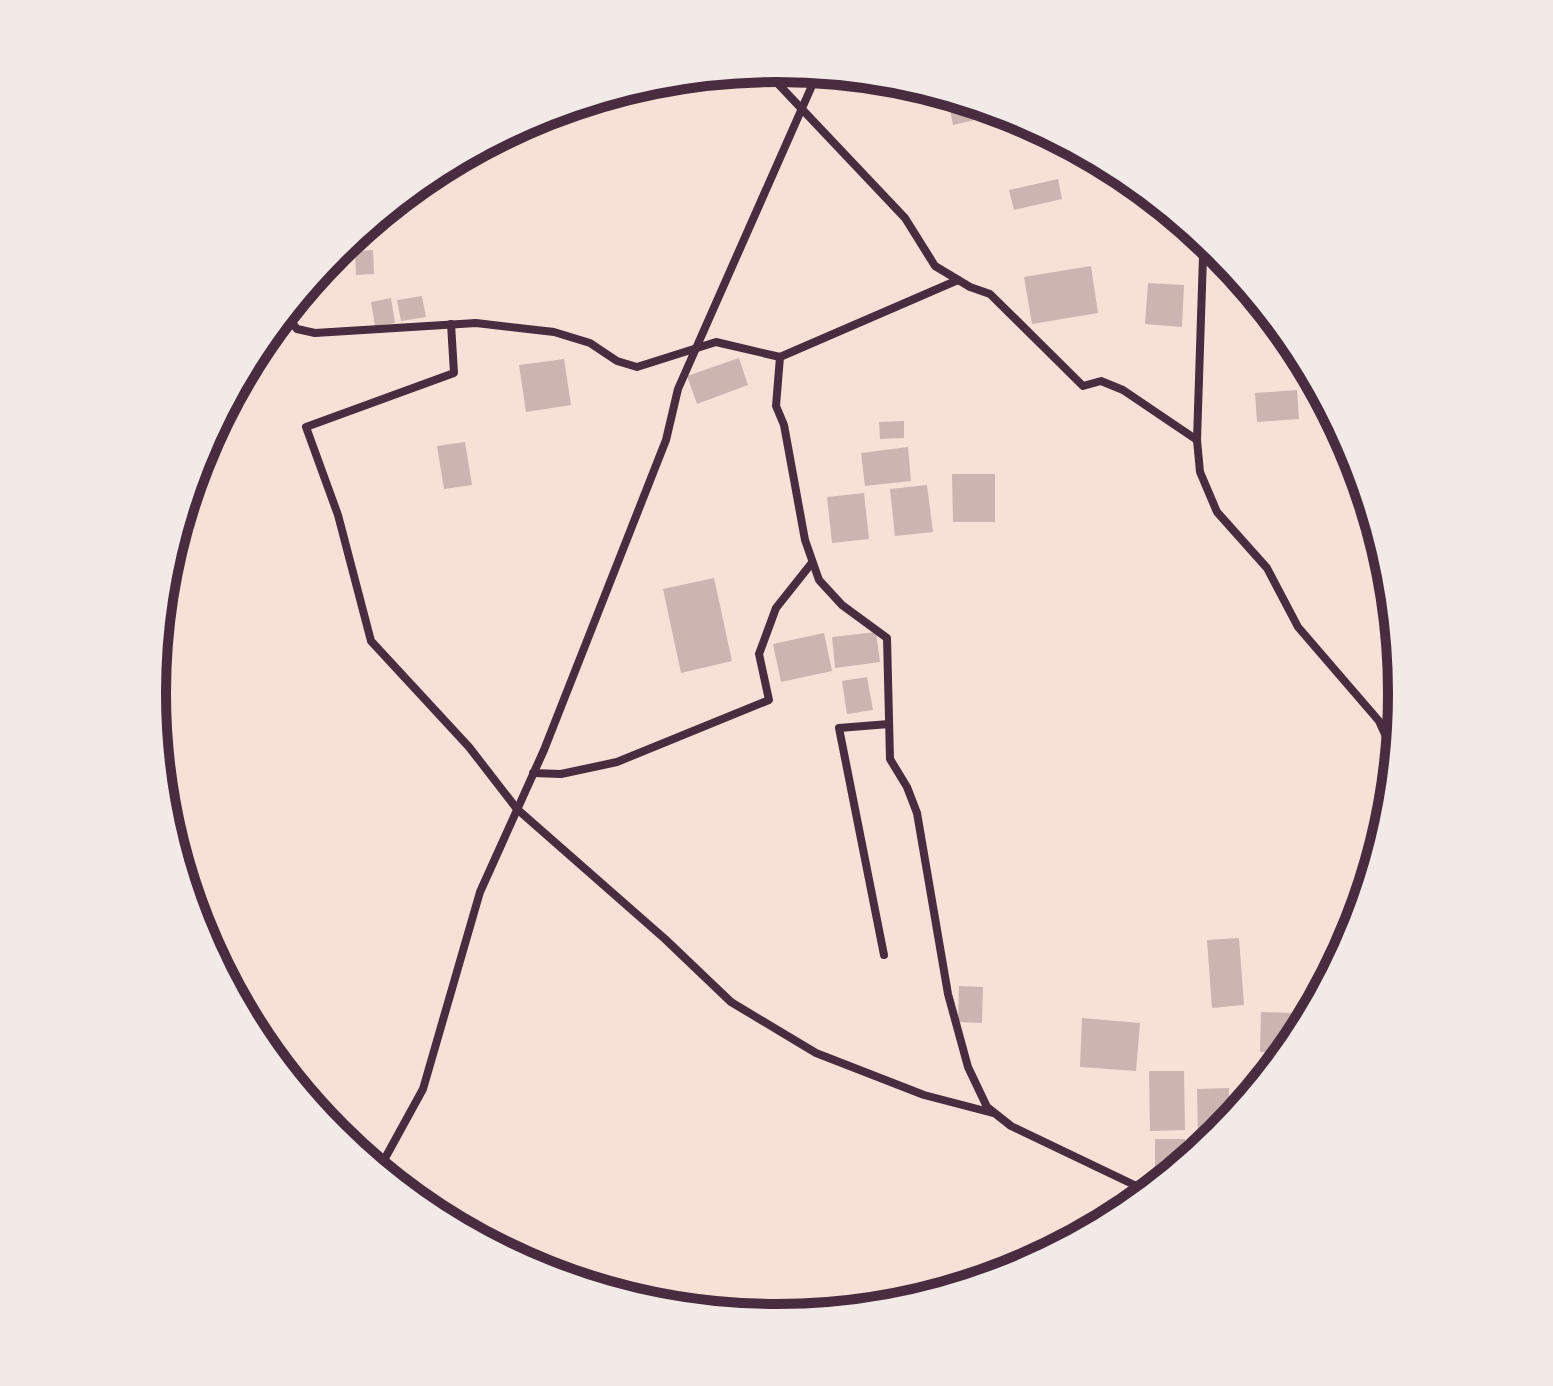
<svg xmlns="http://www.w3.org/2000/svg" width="1553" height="1386" font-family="Commissioner,sans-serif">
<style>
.building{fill:#ccb4b1}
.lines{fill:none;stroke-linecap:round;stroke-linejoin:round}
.minor{stroke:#4a2c40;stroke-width:8}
.rim{fill:none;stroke:#4a2c40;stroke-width:10}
</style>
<rect width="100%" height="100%" fill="#f7e1d7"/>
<g class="building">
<polygon points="947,95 975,103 979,119 953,125"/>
<polygon points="1058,179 1062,199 1014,210 1009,190"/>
<polygon points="373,250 374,274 356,275 355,251"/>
<polygon points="1091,266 1098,313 1032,324 1024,277"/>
<polygon points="1148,283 1184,285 1182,327 1145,324"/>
<polygon points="422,296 426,317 401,321 397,300"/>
<polygon points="391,298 395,323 375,326 371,302"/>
<polygon points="739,358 748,385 697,404 687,376"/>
<polygon points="564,359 571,405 526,412 519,365"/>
<polygon points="1297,390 1299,419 1257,422 1255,393"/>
<polygon points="904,421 904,438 880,439 879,422"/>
<polygon points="465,442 472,485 444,489 437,446"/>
<polygon points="908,447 911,481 865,486 861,453"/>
<polygon points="952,474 995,474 995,522 953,522"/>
<polygon points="927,485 933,532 895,536 890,489"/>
<polygon points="864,493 869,539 832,543 827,497"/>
<polygon points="714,578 732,661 681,673 663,589"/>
<polygon points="876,632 880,662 835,668 832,637"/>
<polygon points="824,633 832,671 781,682 773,644"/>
<polygon points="867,677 873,710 847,714 842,681"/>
<polygon points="1239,938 1244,1005 1212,1008 1207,940"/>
<polygon points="959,986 983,987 982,1023 958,1022"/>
<polygon points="1261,1012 1295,1013 1294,1043 1286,1053 1260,1052"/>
<polygon points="1082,1018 1140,1023 1136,1071 1080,1067"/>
<polygon points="1149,1071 1184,1071 1185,1130 1150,1131"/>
<polygon points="1229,1088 1229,1121 1212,1140 1198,1141 1197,1089"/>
<polygon points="1155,1139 1185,1139 1185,1162 1169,1175 1155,1176"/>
</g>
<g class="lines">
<g class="minor">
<polyline points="764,69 905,218 935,266 970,287 990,294 1083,386 1101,381 1123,390 1197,440"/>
<polyline points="685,77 776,81"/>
<polyline points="1198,235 1203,256 1197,440 1200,472 1217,512 1267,568 1298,627 1379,721 1395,756"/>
<polyline points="289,307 293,324 297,329 315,333 476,323 554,332 590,343 617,361 637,367 716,342 780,357 776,406 784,425 805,540 819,580 842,605 887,638 890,759 907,787 917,813 948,994 968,1067 987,1107 1011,1126 1149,1192"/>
<polyline points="451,324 454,373 306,427 338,515 371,641 469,747 517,809 665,939 731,1002 816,1053 924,1095 993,1113"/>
<polyline points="780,357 958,280"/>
<polyline points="533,773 561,774 617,762 769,700 759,654 776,608 811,564"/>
<polyline points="884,955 839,728 889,724"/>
<polyline points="378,1171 423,1089 480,892 544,750 666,440 678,389 818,72"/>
</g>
</g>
<path d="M0 0H1553V1386H0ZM166 693a611 611 0 1 1 1222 0a611 611 0 1 1-1222 0Z" fill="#f1eae7" fill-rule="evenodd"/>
<path class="rim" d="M166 693a611 611 0 1 1 1222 0a611 611 0 1 1-1222 0Z"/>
</svg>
